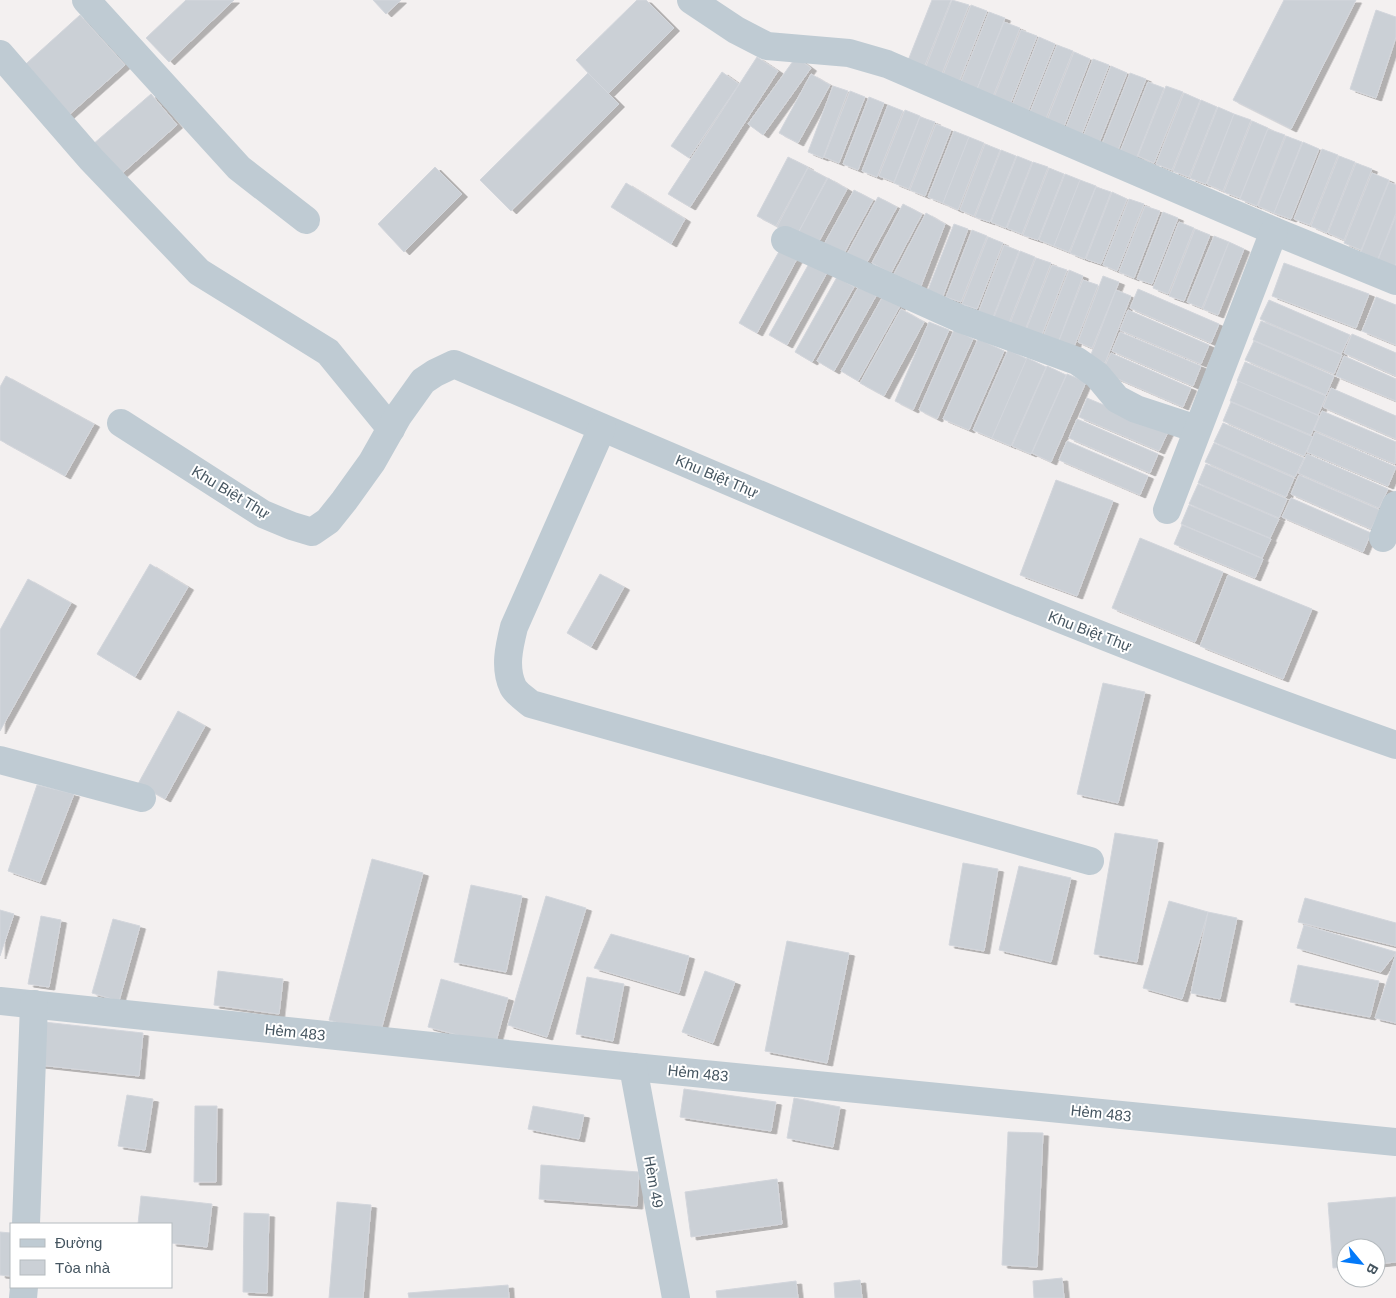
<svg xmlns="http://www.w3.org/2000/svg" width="1396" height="1298" font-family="Arial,sans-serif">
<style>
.building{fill:#cbd0d6;stroke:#d3d6dc;filter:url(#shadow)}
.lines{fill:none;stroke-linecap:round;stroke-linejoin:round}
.street{stroke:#bfcbd3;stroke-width:28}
.labels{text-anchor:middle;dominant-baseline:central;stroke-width:4;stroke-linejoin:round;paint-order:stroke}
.street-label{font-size:15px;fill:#455560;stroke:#fff}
</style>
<defs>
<filter id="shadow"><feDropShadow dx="5.5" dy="3" stdDeviation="0" flood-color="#0004"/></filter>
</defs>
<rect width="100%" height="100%" fill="#f3f0f0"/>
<g class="building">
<polygon points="186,0 234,0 169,62 146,38"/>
<polygon points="373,0 401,0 386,14"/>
<polygon points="637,0 646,0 674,28 608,94 576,60"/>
<polygon points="932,0 951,0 923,70 907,63"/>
<polygon points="952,0 969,5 941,76 925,69"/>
<polygon points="1284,0 1356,0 1291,129 1233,100"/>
<polygon points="971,5 987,11 959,82 943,75"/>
<polygon points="1376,10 1396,17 1396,37 1376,98 1350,89"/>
<polygon points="989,12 1005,18 977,89 961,82"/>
<polygon points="80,15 125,65 61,122 17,72"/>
<polygon points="1004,22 1020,28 992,99 976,92"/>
<polygon points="1021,30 1037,36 1009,107 993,100"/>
<polygon points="1039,37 1055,44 1027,114 1011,108"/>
<polygon points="1057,45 1073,51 1045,121 1029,115"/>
<polygon points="1074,52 1090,59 1063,129 1046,123"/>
<polygon points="757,57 778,71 690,207 668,194"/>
<polygon points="796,57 811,68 763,135 748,124"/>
<polygon points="1093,59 1109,65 1081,136 1065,130"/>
<polygon points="1111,66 1127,73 1099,143 1083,137"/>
<polygon points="722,72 739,84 689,158 671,146"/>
<polygon points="588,73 619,104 511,211 480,180"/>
<polygon points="1130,73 1146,79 1118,150 1102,144"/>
<polygon points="811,74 830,85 798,143 779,133"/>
<polygon points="1148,82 1164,88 1136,159 1120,152"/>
<polygon points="833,86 848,91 823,158 808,152"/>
<polygon points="1166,86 1183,92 1154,163 1138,156"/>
<polygon points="850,91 865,97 839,163 824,157"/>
<polygon points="1184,93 1200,100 1172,170 1156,164"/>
<polygon points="151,94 177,125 119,176 92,145"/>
<polygon points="869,97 884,103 858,170 843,164"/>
<polygon points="1201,100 1217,107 1189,177 1173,171"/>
<polygon points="888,105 903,111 877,177 862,171"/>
<polygon points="1218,107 1234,114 1206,184 1190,178"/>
<polygon points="905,110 920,116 894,182 879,176"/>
<polygon points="1234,114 1251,120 1223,191 1207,184"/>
<polygon points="920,117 935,122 909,189 894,183"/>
<polygon points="1252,121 1268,128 1240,198 1224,192"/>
<polygon points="936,124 951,130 925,196 910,190"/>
<polygon points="1268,129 1285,135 1257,206 1240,199"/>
<polygon points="954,131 969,137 943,203 928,197"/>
<polygon points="1286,136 1302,142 1274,213 1258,206"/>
<polygon points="969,137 984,143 958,210 943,203"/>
<polygon points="1303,142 1319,149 1291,219 1274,213"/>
<polygon points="985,144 1000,150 974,216 960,210"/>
<polygon points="1322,149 1338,155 1310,225 1294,219"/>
<polygon points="1001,150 1016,156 990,222 975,217"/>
<polygon points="1017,156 1032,162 1006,228 991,222"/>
<polygon points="1339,156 1355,162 1327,233 1311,226"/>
<polygon points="788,157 808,167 776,226 757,216"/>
<polygon points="1033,162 1048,167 1022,234 1007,228"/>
<polygon points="1356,163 1372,169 1344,240 1328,233"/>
<polygon points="435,167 462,194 404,252 378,224"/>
<polygon points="808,168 827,178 796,237 777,227"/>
<polygon points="1049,168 1064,174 1038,240 1023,235"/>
<polygon points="1372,173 1389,180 1361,250 1344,243"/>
<polygon points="1065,174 1080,180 1054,246 1039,240"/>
<polygon points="828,178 847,189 816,247 796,237"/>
<polygon points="1080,180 1096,186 1069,252 1054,246"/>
<polygon points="1389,182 1396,185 1396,213 1378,259 1361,252"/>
<polygon points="626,183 685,219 671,244 611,207"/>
<polygon points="1096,187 1111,192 1085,259 1070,253"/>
<polygon points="854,190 873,200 841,259 822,248"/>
<polygon points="1112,192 1127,199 1101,264 1086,259"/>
<polygon points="878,197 897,207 865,266 846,256"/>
<polygon points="1129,199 1144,204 1117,271 1103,265"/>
<polygon points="903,204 922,214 891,273 872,263"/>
<polygon points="1145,206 1160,211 1134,278 1119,272"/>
<polygon points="1163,212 1178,218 1152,284 1137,279"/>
<polygon points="926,213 945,224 921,286 894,274"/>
<polygon points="1396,216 1396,263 1394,269 1377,262"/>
<polygon points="1179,222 1194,228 1168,294 1153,288"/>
<polygon points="954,224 968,229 943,296 928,290"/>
<polygon points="1195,229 1210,235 1184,301 1169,296"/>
<polygon points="972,230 987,236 961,302 946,297"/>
<polygon points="1214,236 1229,242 1202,308 1187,302"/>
<polygon points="988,237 1003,243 977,309 962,304"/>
<polygon points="1229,242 1244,249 1218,315 1203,309"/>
<polygon points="1004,245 1019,251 993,317 979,311"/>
<polygon points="781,248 798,257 757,333 739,323"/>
<polygon points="1020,251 1035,257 1009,323 994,317"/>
<polygon points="1036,258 1051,263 1025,330 1010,324"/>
<polygon points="811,260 829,269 787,345 769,335"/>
<polygon points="1284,263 1369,294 1356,328 1272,296"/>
<polygon points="1052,265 1067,270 1041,337 1026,330"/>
<polygon points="1069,270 1083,276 1058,343 1043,337"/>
<polygon points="1103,276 1119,282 1092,348 1078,342"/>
<polygon points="837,277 854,287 812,362 795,352"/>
<polygon points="1083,280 1098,285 1072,352 1057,346"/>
<polygon points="859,286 876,296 834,371 817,361"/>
<polygon points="1138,289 1219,324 1211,343 1130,308"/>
<polygon points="1116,290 1131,296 1105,363 1090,357"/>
<polygon points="883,296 900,306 858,381 841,371"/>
<polygon points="1376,297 1396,305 1396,345 1362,331"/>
<polygon points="1269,300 1350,335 1341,354 1260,319"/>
<polygon points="901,309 924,322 884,396 860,383"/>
<polygon points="1128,310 1209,345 1201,364 1120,330"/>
<polygon points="1261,321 1342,355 1334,374 1253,340"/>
<polygon points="929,322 949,330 913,410 895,401"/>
<polygon points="954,330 973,339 937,419 919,410"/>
<polygon points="1120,332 1201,366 1193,386 1112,351"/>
<polygon points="1352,334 1396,353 1396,376 1344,353"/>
<polygon points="978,339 1004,351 969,430 943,419"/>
<polygon points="1254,341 1334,376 1326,395 1245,360"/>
<polygon points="1008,350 1027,359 992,438 973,430"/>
<polygon points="1111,353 1191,388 1183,407 1102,372"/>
<polygon points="1344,356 1396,379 1396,401 1336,376"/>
<polygon points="1027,358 1046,367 1011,446 992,438"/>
<polygon points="1245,362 1326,396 1318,415 1237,381"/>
<polygon points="1047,366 1066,375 1031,454 1012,446"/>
<polygon points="1067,374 1086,382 1051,462 1032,453"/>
<polygon points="6,376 94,424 65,476 0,440 0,387"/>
<polygon points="1238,381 1319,416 1311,435 1230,401"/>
<polygon points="1331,388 1396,416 1396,439 1323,407"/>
<polygon points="1087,398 1168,432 1159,451 1079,417"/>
<polygon points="1231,402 1313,437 1304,456 1223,421"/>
<polygon points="1322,411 1396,442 1395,464 1314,430"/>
<polygon points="1077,419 1158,454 1150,473 1069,438"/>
<polygon points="1223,423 1304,458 1295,477 1214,442"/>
<polygon points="1315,432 1396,467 1388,486 1307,452"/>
<polygon points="1067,441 1148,476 1140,495 1059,460"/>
<polygon points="1214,443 1294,478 1286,497 1205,462"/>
<polygon points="1307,454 1388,489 1379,508 1298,473"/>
<polygon points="1206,464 1287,499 1279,518 1198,483"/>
<polygon points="1299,475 1380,510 1371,529 1291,494"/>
<polygon points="1056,480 1113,501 1077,596 1020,575"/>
<polygon points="1198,484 1279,519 1270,538 1189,504"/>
<polygon points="1291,498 1371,533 1363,552 1282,517"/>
<polygon points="1189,505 1271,539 1262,558 1181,524"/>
<polygon points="1182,525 1263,559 1255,578 1174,544"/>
<polygon points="1140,538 1223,572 1195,642 1112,608"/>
<polygon points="150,564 188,587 135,677 97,654"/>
<polygon points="600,574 624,587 591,647 567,633"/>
<polygon points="1228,575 1312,609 1283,679 1200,646"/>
<polygon points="28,579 71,603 0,731 0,630"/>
<polygon points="1103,683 1145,692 1118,803 1077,794"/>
<polygon points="178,711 205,726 165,799 138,784"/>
<polygon points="37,785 74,794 40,882 8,871"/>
<polygon points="1115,833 1158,840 1137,962 1094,954"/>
<polygon points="372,859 423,873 380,1034 329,1020"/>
<polygon points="963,863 998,869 984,951 949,945"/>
<polygon points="1019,866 1071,878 1051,962 999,950"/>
<polygon points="471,885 522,896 506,972 454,962"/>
<polygon points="546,896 586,908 547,1037 508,1025"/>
<polygon points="1305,898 1396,923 1396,946 1298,922"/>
<polygon points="1169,901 1208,912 1182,999 1143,988"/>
<polygon points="0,910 14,914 0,956"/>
<polygon points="1208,912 1237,918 1220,999 1191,993"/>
<polygon points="41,916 61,920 49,987 28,984"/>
<polygon points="113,919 140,926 119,1001 92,993"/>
<polygon points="1304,925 1396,952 1396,953 1381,972 1297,948"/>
<polygon points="611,934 689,956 679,993 594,968"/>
<polygon points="787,941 849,953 827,1063 765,1051"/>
<polygon points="1396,954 1396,1023 1375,1018"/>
<polygon points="1298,965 1379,981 1370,1017 1290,1002"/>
<polygon points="218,971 283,979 279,1014 214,1005"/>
<polygon points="705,971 735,982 713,1043 682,1032"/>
<polygon points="587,977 624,984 613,1041 576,1034"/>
<polygon points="441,979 508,998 495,1045 428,1027"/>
<polygon points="44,1022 143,1033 139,1076 39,1065"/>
<polygon points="684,1089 776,1102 771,1131 680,1117"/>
<polygon points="127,1095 153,1099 145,1150 118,1146"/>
<polygon points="794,1098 840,1107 833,1147 787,1138"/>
<polygon points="195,1106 217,1106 216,1182 194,1182"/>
<polygon points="533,1106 584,1115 579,1139 528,1129"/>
<polygon points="1008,1132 1043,1133 1037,1267 1002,1265"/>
<polygon points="541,1165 639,1172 637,1206 539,1199"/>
<polygon points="777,1179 782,1224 691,1237 685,1192"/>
<polygon points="141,1196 212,1204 207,1247 171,1243 171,1224 138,1224"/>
<polygon points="1396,1197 1396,1262 1376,1264 1376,1248 1346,1248 1346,1267 1333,1268 1328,1203"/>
<polygon points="337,1202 371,1205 363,1298 329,1298"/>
<polygon points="244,1213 269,1214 267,1293 243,1292"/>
<polygon points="0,1232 11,1233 11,1276 0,1275"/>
<polygon points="1062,1278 1064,1298 1034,1298 1033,1281"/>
<polygon points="860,1280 862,1298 835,1298 834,1283"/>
<polygon points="796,1281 798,1298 717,1298 716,1291"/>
<polygon points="508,1285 509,1298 409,1298 408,1293"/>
</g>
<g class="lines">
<g class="street">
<polyline points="86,0 239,168 306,220"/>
<polyline points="691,0 736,30 767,46 849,53 887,64 1274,231 1396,281"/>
<polyline points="0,54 91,159 199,272 328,352 391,429"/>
<polyline points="785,240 961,319 1077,361 1097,375 1117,399 1136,409 1197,429"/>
<path d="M121,423L263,514L292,526L312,532L328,521L344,501L372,462L398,416L423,381L435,373L454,364C766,497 1076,634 1396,745"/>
<path d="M602,428L514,627C509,647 504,668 513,687C516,693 525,699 531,704L1090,861"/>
<polyline points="1167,510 1274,231"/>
<polyline points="1383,538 1396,505"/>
<polyline points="0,760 142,798"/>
<polyline points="0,1001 633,1067 1396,1142"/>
<polyline points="633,1067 676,1298"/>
<polyline points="26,1224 34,1004"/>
<polyline points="23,1298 24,1287"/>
</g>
</g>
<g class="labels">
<g class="street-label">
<text transform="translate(717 476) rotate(23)">Khu Biệt Thự</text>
<text transform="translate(231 492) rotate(31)">Khu Biệt Thự</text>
<text transform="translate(1090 631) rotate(21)">Khu Biệt Thự</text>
<text transform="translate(295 1032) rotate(6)">Hẻm 483</text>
<text transform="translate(698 1073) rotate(6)">Hẻm 483</text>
<text transform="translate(1101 1113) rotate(6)">Hẻm 483</text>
<text transform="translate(654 1182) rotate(80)">Hèm 49</text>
</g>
</g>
<rect x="10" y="1223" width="162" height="65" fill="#ffffff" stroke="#b5bbbf"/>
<rect x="20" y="1239" width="25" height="8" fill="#bfcbd3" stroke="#b5bbbf"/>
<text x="55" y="1248" font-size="15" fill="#455560">Đường</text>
<rect x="20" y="1260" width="25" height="15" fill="#cbd0d6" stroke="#b5bbbf"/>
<text x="55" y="1273" font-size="15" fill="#455560">Tòa nhà</text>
<g transform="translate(1361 1263) rotate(119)"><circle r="24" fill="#ffffff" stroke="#b5bbbf"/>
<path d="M0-4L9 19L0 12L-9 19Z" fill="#0379f9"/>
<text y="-8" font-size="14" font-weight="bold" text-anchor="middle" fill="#455560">B</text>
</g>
</svg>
